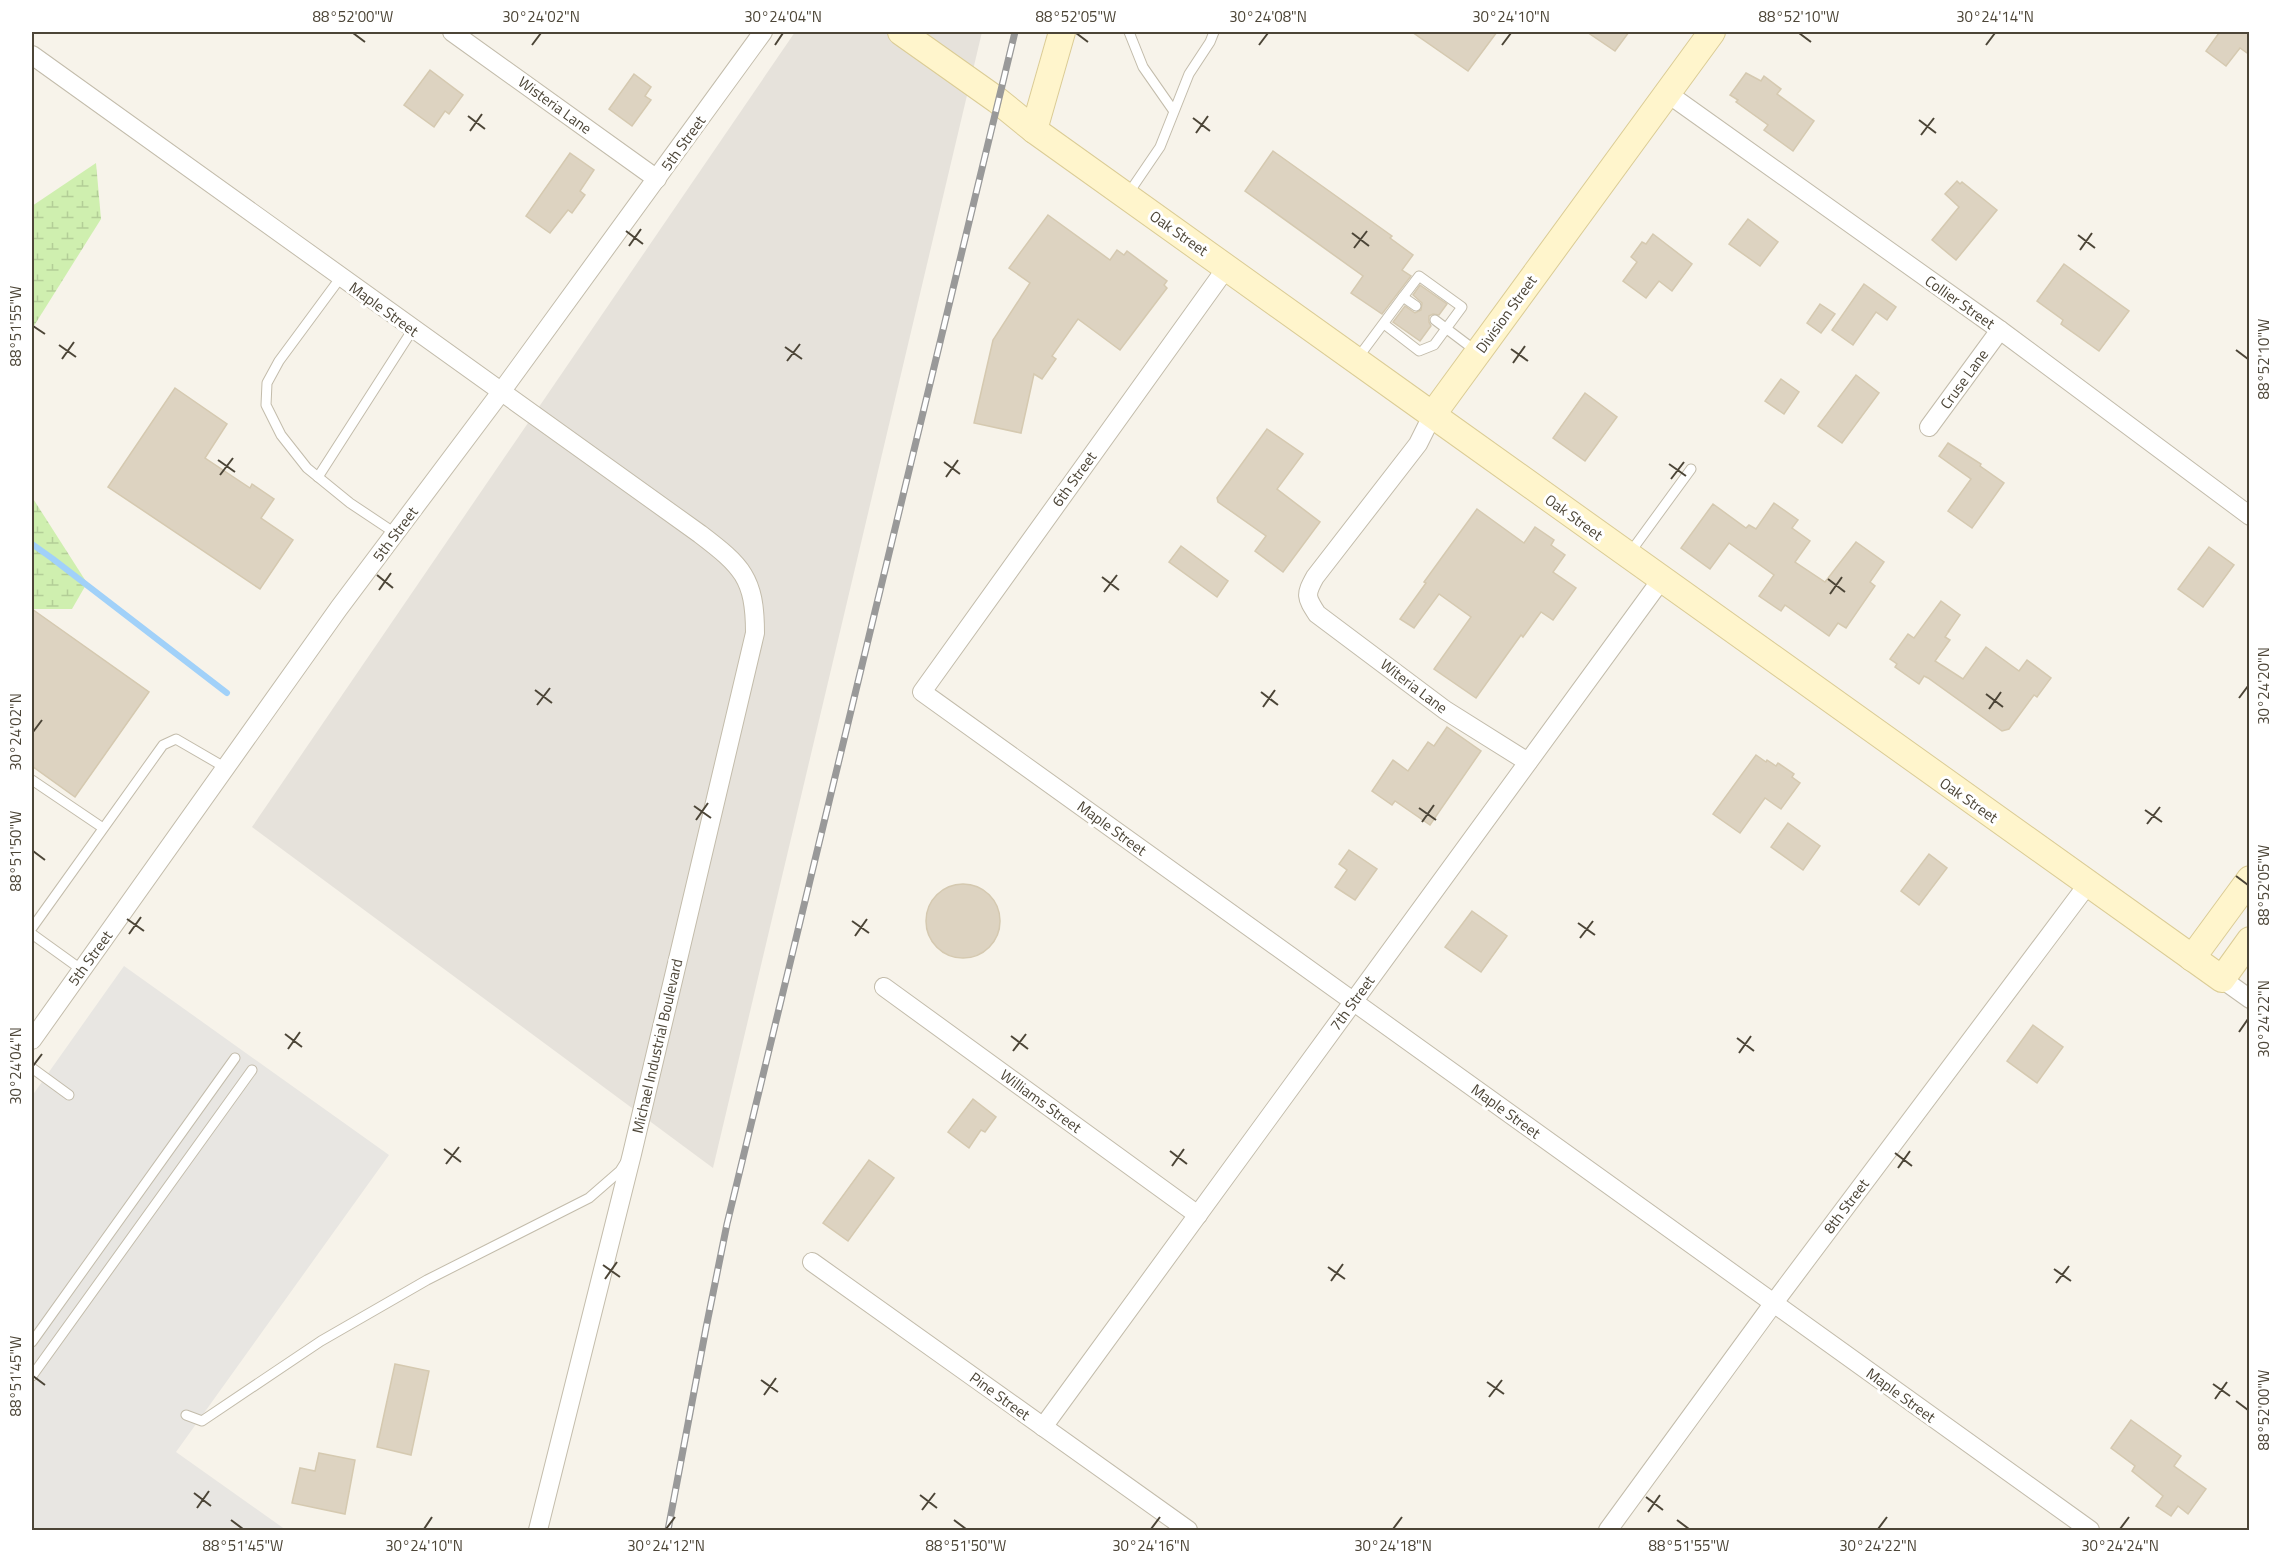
<svg xmlns="http://www.w3.org/2000/svg" width="2281" height="1562" font-family="'Titillium Web',sans-serif">
<style>
.industrial{fill:#e6e2db}
.wetland{fill:url(#wetland-marsh)}
.parking{fill:#e8e6e2}
.lines{fill:none;stroke-linecap:round;stroke-linejoin:round}
.stream{stroke:#a1d1f9;stroke-width:6}
.building{fill:#ddd3c1;stroke:#d5c9b0;stroke-width:1.5}
.lane-casing{stroke:#c3bcab;stroke-width:11}
.street-casing{stroke:#c3bcab;stroke-width:20}
.secondary-casing{stroke:#dbcc95;stroke-width:28}
.lane{stroke:#fff;stroke-width:9}
.street{stroke:#fff;stroke-width:18}
.secondary{stroke:#fff5cc;stroke-width:26}
.rail-casing{stroke:#999;stroke-width:7}
.rail{stroke:#fff;stroke-width:4.5;stroke-dasharray:14;stroke-linecap:butt}
.ticks{fill:none;stroke:#4c4537;stroke-width:2}
.labels{text-anchor:middle;dominant-baseline:central;stroke-width:6;stroke-linejoin:round;paint-order:stroke}
.street-label{font-size:15px;fill:#4c4537;stroke:#fff}
.neatline{fill:none;stroke:#4c4537;stroke-width:2}
.ticks-label{font-size:15px;text-anchor:middle;fill:#4c4537}
</style>
<defs>
<pattern id="wetland-marsh" width="20" height="14" patternUnits="userSpaceOnUse" patternTransform="scale(1.5)"><rect width="20" height="14" fill="#cfefaf"/><path d="M1 5h8M5 5V1M11 12h8M15 12V8" fill="none" stroke="#b3ce97"/></pattern>
</defs>
<rect width="100%" height="100%" fill="#f7f3ea"/>
<polygon class="industrial" points="795,32 982,32 713,1168 252,827"/>
<g class="wetland">
<polygon points="96,163 101,219 32,329 32,206"/>
<polygon points="32,497 87,583 72,609 32,609"/>
</g>
<polygon class="parking" points="124,966 389,1155 176,1452 286,1530 32,1530 32,1096"/>
<g class="lines">
<polyline class="stream" points="32,544 53,559 227,693"/>
</g>
<g class="building">
<polygon points="1412,32 1497,32 1468,71"/>
<polygon points="1587,32 1629,32 1615,51"/>
<polygon points="2217,32 2250,32 2250,55 2240,48 2226,66 2206,51 2219,33"/>
<polygon points="430,70 463,95 449,114 445,111 434,127 404,105"/>
<polygon points="1746,73 1761,81 1764,76 1781,89 1777,94 1814,121 1793,151 1764,130 1768,125 1736,102 1738,100 1730,95"/>
<polygon points="634,74 651,87 645,96 651,100 632,126 609,109"/>
<polygon points="1273,151 1392,236 1390,238 1413,255 1402,270 1411,276 1382,314 1351,293 1363,276 1245,191"/>
<polygon points="570,153 594,170 580,191 585,195 572,213 568,210 550,233 526,216"/>
<polygon points="1957,181 1960,184 1962,182 1997,210 1956,260 1932,240 1959,207 1945,194"/>
<polygon points="1048,215 1110,260 1117,250 1124,255 1127,251 1167,281 1164,285 1167,288 1120,350 1078,319 1052,356 1056,359 1042,379 1034,374 1021,433 974,423 993,340 1030,283 1009,268"/>
<polygon points="1748,219 1778,242 1760,266 1729,244"/>
<polygon points="1653,234 1692,264 1672,291 1659,281 1646,298 1623,281 1637,262 1631,257 1642,242 1646,244"/>
<polygon points="2064,264 2129,311 2099,351 2061,324 2063,320 2037,301"/>
<polygon points="1864,284 1896,307 1887,320 1876,312 1853,345 1832,330"/>
<polygon points="1420,285 1447,304 1439,315 1433,314 1429,316 1429,322 1431,326 1420,341 1393,322 1405,306 1415,313 1421,310 1422,303 1413,295"/>
<polygon points="1820,304 1835,314 1821,333 1807,323"/>
<polygon points="1856,375 1879,393 1842,443 1818,426"/>
<polygon points="1781,379 1799,392 1784,414 1765,401"/>
<polygon points="175,388 227,424 205,458 250,488 252,484 274,499 261,518 293,540 260,589 108,487"/>
<polygon points="1585,393 1617,417 1585,461 1553,438"/>
<polygon points="1267,429 1303,454 1277,489 1320,522 1283,572 1255,551 1266,536 1218,502 1217,498"/>
<polygon points="1948,443 1981,464 1980,466 2004,483 1972,528 1948,511 1971,479 1939,456"/>
<polygon points="1774,503 1798,520 1792,528 1810,541 1795,562 1825,582 1856,542 1884,562 1870,582 1875,586 1846,628 1838,623 1829,636 1785,605 1781,611 1759,596 1774,575 1729,543 1710,569 1681,548 1713,504 1746,528 1749,525 1756,529"/>
<polygon points="1477,509 1524,543 1535,527 1554,540 1551,545 1565,555 1553,572 1576,588 1553,620 1541,612 1523,637 1521,635 1476,698 1434,669 1471,617 1439,594 1414,628 1400,619 1426,583 1424,582"/>
<polygon points="1181,546 1228,581 1217,597 1169,562"/>
<polygon points="2209,547 2234,565 2203,607 2178,589"/>
<polygon points="1941,601 1960,615 1945,637 1950,640 1935,661 1963,679 1986,647 2019,671 2027,660 2051,678 2037,697 2034,695 2009,729 2002,731 1928,678 1924,676 1919,684 1895,667 1897,664 1890,659 1908,634 1914,638"/>
<polygon points="32,609 149,692 75,797 32,766"/>
<polygon points="1447,727 1481,751 1430,825 1395,801 1392,805 1372,791 1393,760 1408,771 1428,742 1434,746"/>
<polygon points="1756,755 1766,762 1767,760 1776,766 1778,763 1794,774 1792,777 1800,783 1781,809 1765,798 1740,833 1713,814"/>
<polygon points="1788,823 1820,846 1803,870 1771,847"/>
<polygon points="1349,850 1377,869 1355,900 1335,887 1347,870 1339,864"/>
<polygon points="1929,854 1947,868 1919,905 1901,891"/>
<circle cx="963" cy="921" r="37"/>
<polygon points="1472,911 1507,936 1481,972 1445,947"/>
<polygon points="2033,1025 2063,1047 2037,1083 2007,1061"/>
<polygon points="973,1099 996,1117 985,1132 981,1130 969,1148 948,1132"/>
<polygon points="869,1160 894,1178 848,1241 823,1223"/>
<polygon points="395,1364 429,1371 411,1455 377,1447"/>
<polygon points="2131,1420 2181,1456 2174,1466 2206,1489 2188,1514 2178,1506 2171,1516 2156,1506 2163,1496 2132,1471 2135,1466 2111,1448"/>
<polygon points="319,1453 355,1460 345,1514 292,1503 300,1468 315,1471"/>
</g>
<g class="lines">
<defs>
<g id="lane">
<polyline points="1129,32 1143,67 1173,110"/>
<polyline points="1128,194 1160,147 1189,74 1210,42 1214,32"/>
<polyline points="341,277 279,361 267,383 266,405 281,435 307,468 350,503 395,533"/>
<polyline points="1435,320 1476,351"/>
<polyline points="1384,324 1419,351 1434,345 1462,307 1419,276 1403,297"/>
<polyline points="1357,359 1403,297 1416,306"/>
<polyline points="318,477 413,329"/>
<polyline points="1629,554 1691,469"/>
<polyline points="32,780 103,828"/>
<polyline points="32,928 163,745 176,739 226,768"/>
<polyline points="32,934 82,970"/>
<polyline points="32,1068 69,1095"/>
<polyline points="32,1342 235,1058"/>
<polyline points="32,1376 252,1070"/>
<polyline points="186,1415 202,1421 321,1341 427,1280 589,1198 620,1171 625,1163"/>
</g>
<g id="street">
<polyline points="452,32 657,179"/>
<path d="M32,55L700,534C742,566 755,578 755,633L632,1154L538,1530"/>
<polyline points="1667,93 2000,330 2250,516"/>
<polyline points="1227,267 922,692 2090,1530"/>
<path d="M1433,414L1418,444L1315,577C1305,595 1306,597 1317,614L1445,710L1528,762"/>
<polyline points="1929,427 2000,330"/>
<polyline points="2222,979 2250,999"/>
<polyline points="884,987 1198,1215"/>
<polyline points="32,1040 339,608 501,392 763,32"/>
<polyline points="812,1262 1188,1530"/>
<polyline points="1043,1427 1661,580"/>
<polyline points="1608,1530 1773,1304 2088,884"/>
</g>
<g id="secondary">
<path d="M901,32L997,100L1034,130C1430,413 1825,696 2222,979L2250,940"/>
<polyline points="1034,130 1062,32"/>
<polyline points="1433,414 1712,32"/>
<polyline points="2192,958 2250,879"/>
</g>
</defs>
<use href="#lane" class="lane-casing"/>
<use href="#street" class="street-casing"/>
<use href="#secondary" class="secondary-casing"/>
<use href="#lane" class="lane"/>
<use href="#street" class="street"/>
<use href="#secondary" class="secondary"/>
<defs>
<polyline id="rail" points="668,1530 706,1328 727,1224 1015,32"/>
</defs>
<use href="#rail" class="rail-casing"/>
<use href="#rail" class="rail"/>
</g>
<path class="ticks" d="M353,33L365,42M1076,33L1088,42M1799,33L1811,42M532,45L541,33M775,45L783,33M1259,45L1268,33M1502,45L1511,33M1986,45L1995,33M468,116L485,129M1193,118L1210,131M1919,120L1936,133M470,131L482,114M1196,133L1208,116M1921,135L1934,118M626,231L643,244M1352,233L1369,246M2078,235L2095,248M629,246L641,229M1354,248L1367,231M2080,250L2092,233M33,326L45,334M59,345L76,357M785,347L802,359M1511,349L1528,361M2236,350L2248,359M62,359L74,342M787,361L800,344M1513,363L1525,346M218,460L235,472M944,462L960,474M1669,464L1686,476M220,475L233,458M946,477L958,460M1671,479L1684,462M377,575L393,588M1102,577L1119,590M1828,579L1845,592M379,590L391,573M1104,592L1117,575M1830,594L1842,577M535,690L552,703M1261,692L1278,705M1986,694L2003,707M2239,698L2248,686M537,705L550,688M1263,707L1275,690M1989,709L2001,692M33,732L42,720M694,806L711,818M1419,808L1436,820M2145,810L2162,822M696,820L708,803M1422,822L1434,805M2147,824L2160,807M33,851L45,860M2236,876L2248,885M127,919L144,931M852,921L869,933M1578,923L1595,935M129,934L141,917M855,936L867,919M1580,938L1593,921M2239,1032L2248,1019M285,1034L302,1047M1011,1036L1028,1049M1737,1038L1754,1051M288,1049L300,1032M1013,1051L1026,1034M1739,1053L1751,1036M33,1066L42,1054M444,1149L461,1162M1170,1151L1187,1164M1895,1153L1912,1166M446,1164L459,1147M1172,1166L1184,1149M1898,1168L1910,1151M603,1265L620,1277M1328,1267L1345,1279M2054,1269L2071,1281M605,1279L617,1262M1331,1281L1343,1264M2056,1283L2069,1266M33,1376L45,1385M761,1380L778,1392M1487,1382L1504,1394M2213,1384L2230,1396M764,1395L776,1378M1489,1397L1502,1380M2215,1399L2227,1382M2236,1401L2248,1410M194,1493L211,1506M920,1495L937,1508M1646,1497L1663,1510M197,1508L209,1491M922,1510L935,1493M1648,1512L1660,1495M231,1520L243,1529M954,1520L966,1529M1677,1520L1689,1529M424,1529L432,1517M666,1529L675,1517M1151,1529L1160,1517M1393,1529L1402,1517M1878,1529L1887,1517M2120,1529L2129,1517"/>
<g class="labels">
<g class="street-label">
<text transform="translate(555 105) rotate(36)">Wisteria Lane</text>
<text transform="translate(683 143) rotate(-54)">5th Street</text>
<text transform="translate(1179 233) rotate(35)">Oak Street</text>
<text transform="translate(1960 302) rotate(35)">Collier Street</text>
<text transform="translate(384 309) rotate(36)">Maple Street</text>
<text transform="translate(1506 314) rotate(-54)">Division Street</text>
<text transform="translate(1964 379) rotate(-54)">Cruse Lane</text>
<text transform="translate(1074 479) rotate(-54)">6th Street</text>
<text transform="translate(1574 517) rotate(36)">Oak Street</text>
<text transform="translate(395 534) rotate(-53)">5th Street</text>
<text transform="translate(1414 686) rotate(37)">Witeria Lane</text>
<text transform="translate(1969 800) rotate(35)">Oak Street</text>
<text transform="translate(1112 828) rotate(36)">Maple Street</text>
<text transform="translate(90 958) rotate(-54)">5th Street</text>
<text transform="translate(1352 1003) rotate(-54)">7th Street</text>
<text transform="translate(657 1046) rotate(-77)">Michael Industrial Boulevard</text>
<text transform="translate(1041 1101) rotate(36)">Williams Street</text>
<text transform="translate(1506 1111) rotate(36)">Maple Street</text>
<text transform="translate(1846 1206) rotate(-53)">8th Street</text>
<text transform="translate(1901 1395) rotate(36)">Maple Street</text>
<text transform="translate(1000 1396) rotate(36)">Pine Street</text>
</g>
</g>
<rect width="2281" height="1562" fill="none" stroke="#ffffff" stroke-width="66"/>
<rect x="33" y="33" width="2215" height="1496" class="neatline"/>
<g class="ticks-label">
<text x="353" y="22">88°52'00"W</text>
<text x="541" y="22">30°24'02"N</text>
<text x="783" y="22">30°24'04"N</text>
<text x="1076" y="22">88°52'05"W</text>
<text x="1268" y="22">30°24'08"N</text>
<text x="1511" y="22">30°24'10"N</text>
<text x="1799" y="22">88°52'10"W</text>
<text x="1995" y="22">30°24'14"N</text>
<text transform="translate(16 326) rotate(-90)" y="5">88°51'55"W</text>
<text transform="translate(2264 359) rotate(-90)" y="5">88°52'10"W</text>
<text transform="translate(2264 686) rotate(-90)" y="5">30°24'20"N</text>
<text transform="translate(16 732) rotate(-90)" y="5">30°24'02"N</text>
<text transform="translate(16 851) rotate(-90)" y="5">88°51'50"W</text>
<text transform="translate(2264 885) rotate(-90)" y="5">88°52'05"W</text>
<text transform="translate(2264 1019) rotate(-90)" y="5">30°24'22"N</text>
<text transform="translate(16 1066) rotate(-90)" y="5">30°24'04"N</text>
<text transform="translate(16 1376) rotate(-90)" y="5">88°51'45"W</text>
<text transform="translate(2264 1410) rotate(-90)" y="5">88°52'00"W</text>
<text x="243" y="1551">88°51'45"W</text>
<text x="424" y="1551">30°24'10"N</text>
<text x="666" y="1551">30°24'12"N</text>
<text x="966" y="1551">88°51'50"W</text>
<text x="1151" y="1551">30°24'16"N</text>
<text x="1393" y="1551">30°24'18"N</text>
<text x="1689" y="1551">88°51'55"W</text>
<text x="1878" y="1551">30°24'22"N</text>
<text x="2120" y="1551">30°24'24"N</text>
</g>
</svg>
